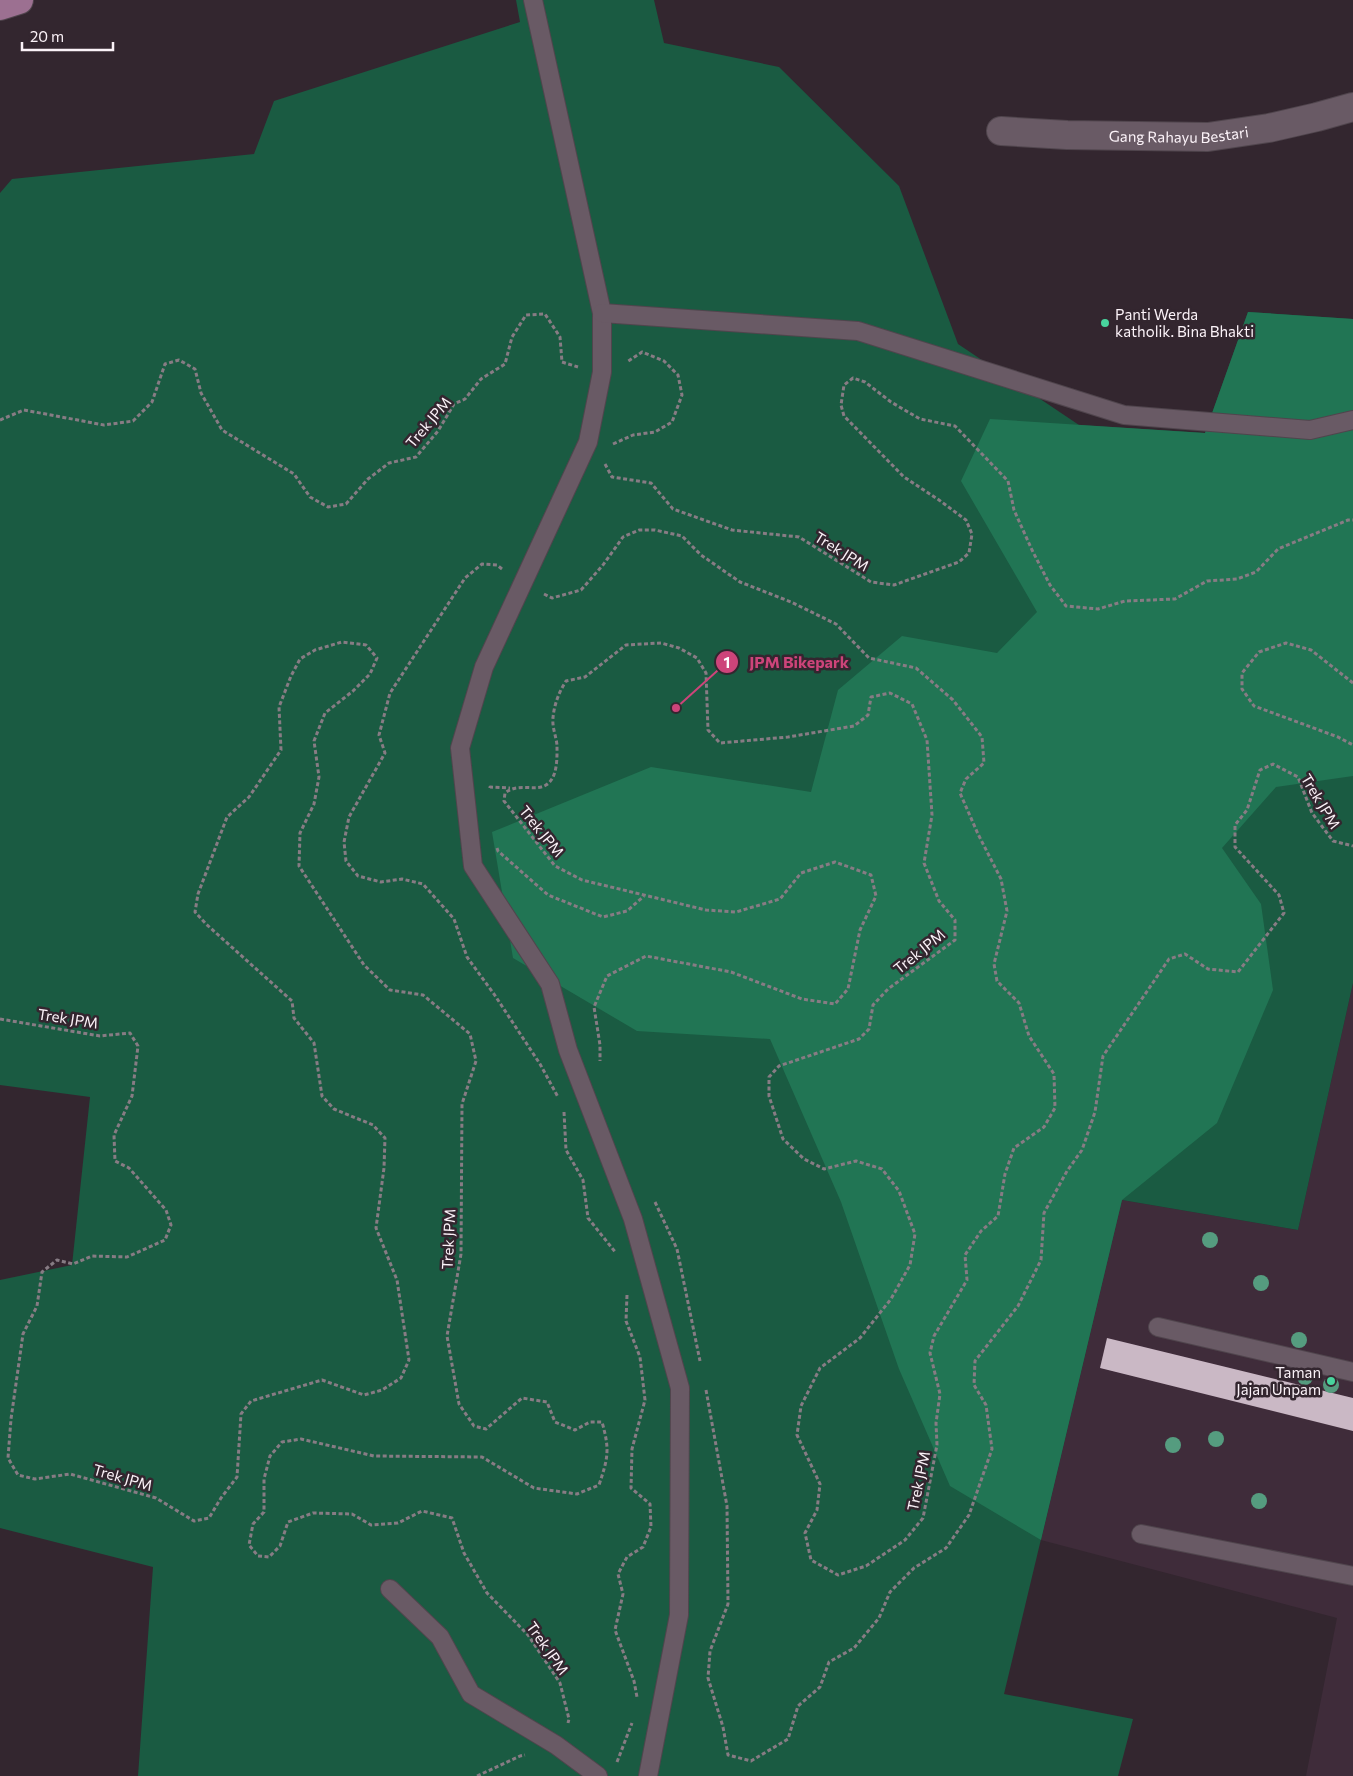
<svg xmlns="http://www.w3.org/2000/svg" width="1353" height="1776" font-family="Commissioner,sans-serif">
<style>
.built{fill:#3f2c3a}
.green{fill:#1a5b42}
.forest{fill:#217554}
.building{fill:#cab8c5}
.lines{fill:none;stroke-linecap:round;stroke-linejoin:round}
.lane-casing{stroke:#50454d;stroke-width:20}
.street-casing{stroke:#50454d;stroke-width:30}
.primary-casing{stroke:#50454d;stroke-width:30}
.path{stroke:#877c84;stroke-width:3;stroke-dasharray:4 2.5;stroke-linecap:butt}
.lane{stroke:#695a65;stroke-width:18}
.street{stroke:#695a65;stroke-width:28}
.primary{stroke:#9c7091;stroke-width:28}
.tree{fill:#559c7f}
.poi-dot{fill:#48d49d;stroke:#33262f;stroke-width:2}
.labels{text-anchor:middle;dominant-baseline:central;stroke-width:5;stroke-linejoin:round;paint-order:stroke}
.street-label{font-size:15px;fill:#fbf2f8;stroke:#33262f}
.poi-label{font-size:15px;fill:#fbf2f8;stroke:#33262f;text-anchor:start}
.leader{fill:none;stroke:#cd447a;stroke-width:2}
.callout-dot{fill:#cd447a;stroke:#33262f;stroke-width:2}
.mark-label{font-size:15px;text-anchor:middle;font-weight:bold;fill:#fff}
.callout-label{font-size:16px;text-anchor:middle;font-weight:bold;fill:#cd447a;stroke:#33262f;stroke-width:5;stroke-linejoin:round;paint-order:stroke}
</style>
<rect width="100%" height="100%" fill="#33262f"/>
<polygon class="built" points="1353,983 1353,1776 1306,1776 1337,1618 1041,1540 1122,1200 1298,1230"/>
<polygon class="green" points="516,0 654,0 664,43 779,67 899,186 958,344 1079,425 1205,433 1248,312 1353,319 1353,983 1298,1230 1122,1200 1004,1694 1133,1719 1118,1776 138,1776 153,1567 0,1528 0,1280 72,1265 90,1097 0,1085 0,193 12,179 254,154 274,101 520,22"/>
<polygon class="forest" points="1248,312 1353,319 1353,776 1276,787 1222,848 1261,904 1273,990 1217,1123 1122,1200 1041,1540 950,1486 899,1369 841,1202 770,1039 637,1031 513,958 492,832 651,767 811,792 838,690 902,636 997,653 1037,612 961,481 990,419 1205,433"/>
<polygon class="building" points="1107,1338 1353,1398 1353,1431 1100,1368"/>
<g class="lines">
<defs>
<g id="lane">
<polyline points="533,0 602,313 602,372 588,442 484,667 460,748 473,866 550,984 568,1050 633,1219 680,1388 679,1615 648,1776"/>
<polyline points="602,313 858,331 1124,415 1310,430 1353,420"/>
<polyline points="1158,1327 1353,1372"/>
<polyline points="1141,1534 1353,1576"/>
<polyline points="390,1589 440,1637 471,1694 556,1745 598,1776"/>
</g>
<g id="street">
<path id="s1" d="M1001,131L1067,135L1208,137L1269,128L1317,117L1353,107"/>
</g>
<polyline id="primary" points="0,6 19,0"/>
</defs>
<use href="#lane" class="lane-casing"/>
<use href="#street" class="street-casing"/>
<use href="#primary" class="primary-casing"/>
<g class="path">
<polyline points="0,420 24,410 104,425 133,421 152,402 165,364 179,360 195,369 201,393 222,430 294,474 310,497 328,507 346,504 368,479 389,463 416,457 438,431 454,404 465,399 481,379 505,364 512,337 526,315 545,314 560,337 562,362 578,367"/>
<polyline points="613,444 633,435 655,432 672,422 682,395 678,375 664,361 642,352 627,362"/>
<polyline points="605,464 612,477 651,483 673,509 732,530 799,537 871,582 894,585 959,562 969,553 972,534 966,520 939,500 904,477 844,416 841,405 844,385 853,378 865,382 891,402 920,419 955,426 1008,481 1014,510 1032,550 1050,585 1066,606 1098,609 1125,601 1175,599 1207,581 1237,579 1256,572 1278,549 1348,520 1353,520"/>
<polyline points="502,569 497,565 482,564 465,578 390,693 379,735 385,753 349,817 344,842 346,861 358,876 381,882 402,879 423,884 454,919 467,957 494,994 540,1064 558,1097"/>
<path d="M544,594L552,598L581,590L603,565L623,537L639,530H655L682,536L701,555L740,582L791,602L836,624L869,658L916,668L953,700L982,737L984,763L966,779L960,793L978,834L1001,879L1007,911L994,964L997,981L1019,1003L1029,1036L1054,1074L1055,1108L1044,1127L1014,1148L1005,1174L998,1216L981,1231L965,1255L967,1280L934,1336L930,1353L940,1394L936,1423L937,1445L923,1518L905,1540L866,1566L838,1575L811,1560L805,1533L817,1510L820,1484L797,1435L801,1406L820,1368L860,1338L891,1299L910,1265L915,1234L899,1191L882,1169L856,1161L824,1169L804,1159L783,1139L769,1096V1077L779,1066L859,1039L869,1029L873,1005L888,989L955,940V920L939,901L924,863L932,815L927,740L912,704L890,693L871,697L868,715L854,726L788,737L720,743L708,730L706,673L697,658L679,648L661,643L626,645L585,677L566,681C559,692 554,705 553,718C552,727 556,736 557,745C557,757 558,778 546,785C535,792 519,782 505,793L504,801L555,866L582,880L706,910L736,912L780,899L801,873L835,862L871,875L876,896L860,930L848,989L835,1004L802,999L731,972L646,956L607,976L594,1007L600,1045V1061"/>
<polyline points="1353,683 1311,650 1286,643 1259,652 1242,673 1242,689 1254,706 1338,737 1353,745"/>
<polyline points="490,788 490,787 510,788"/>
<polyline points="497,848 498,851 548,895 603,917 627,911 644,896"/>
<path d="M0,1019L100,1036L130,1033L138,1046L132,1096L114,1135L115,1161L129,1168L166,1210L171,1225L165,1240L127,1257L92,1256L73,1264L57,1260L42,1272L37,1306L23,1334L11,1419L8,1458L18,1475L35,1479L70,1474L156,1498L194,1521L209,1518L221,1498L237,1477L241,1414L251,1401L322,1380L364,1395L382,1390L401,1378L409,1360L397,1280L376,1228L384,1168L385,1138L373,1125L334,1109L322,1096L314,1043L294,1018L292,1001L206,924L195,912L198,894L227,817L249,797L281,750L279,707L291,676L300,659L315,650L342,642L366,645L377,658L370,674L353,691L325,713L314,741L319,777L314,804L300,833L299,866L364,965L390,990L423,995L470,1034L476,1061L462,1104L461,1254L447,1336L459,1404L474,1426L486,1429L522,1398L547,1402L555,1422L575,1430L590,1422H602C610,1450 608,1458 599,1485L577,1494L534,1488L482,1457L374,1456L301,1439L282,1442L270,1456L264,1479V1512L253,1524L249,1545L258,1556L269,1557L280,1546L288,1522L313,1513L352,1514L371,1525L398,1523L422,1511L452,1518L464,1553L487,1593L528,1635L560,1683L569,1719L568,1723"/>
<polyline points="564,1112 566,1150 583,1180 588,1218 616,1253"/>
<polyline points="655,1202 677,1249 700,1361"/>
<polyline points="627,1295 626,1321 640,1357 645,1400 632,1449 631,1488 650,1504 651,1527 643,1547 627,1557 618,1574 623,1594 615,1630 634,1681 637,1697"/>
<polyline points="706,1390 727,1506 728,1604 710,1651 708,1678 723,1727 728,1755 751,1761 788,1739 798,1706 820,1687 829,1662 854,1648 879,1618 890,1592 914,1568 946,1548 969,1515 992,1449 986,1405 974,1385 975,1361 1018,1306 1041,1260 1044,1213 1067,1171 1082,1150 1095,1112 1103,1056 1169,959 1185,954 1208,969 1238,972 1284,913 1279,895 1235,847 1235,825 1247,810 1260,770 1273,764 1298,777 1312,813 1333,841 1353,846"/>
<polyline points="617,1762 632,1723"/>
<polyline points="477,1776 520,1756 525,1755"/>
</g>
<use href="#lane" class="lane"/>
<use href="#street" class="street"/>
<use href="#primary" class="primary"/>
</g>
<g class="tree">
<circle cx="1210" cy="1240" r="8"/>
<circle cx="1261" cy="1283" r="8"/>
<circle cx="1299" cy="1340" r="8"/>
<circle cx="1305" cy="1377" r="8"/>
<circle cx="1331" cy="1385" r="8"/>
<circle cx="1216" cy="1439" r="8"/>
<circle cx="1173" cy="1445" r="8"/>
<circle cx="1259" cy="1501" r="8"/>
</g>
<g class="poi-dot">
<circle cx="1105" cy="323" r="5"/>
<circle cx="1331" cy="1381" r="5"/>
</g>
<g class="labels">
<g class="street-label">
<text stroke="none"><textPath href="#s1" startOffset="178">Gang Rahayu Bestari</textPath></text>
<text transform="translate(428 422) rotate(-50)">Trek JPM</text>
<text transform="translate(842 551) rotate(32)">Trek JPM</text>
<text transform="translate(1321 801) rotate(59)">Trek JPM</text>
<text transform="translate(542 831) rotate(51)">Trek JPM</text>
<text transform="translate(919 951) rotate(-39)">Trek JPM</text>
<text transform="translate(68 1018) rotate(9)">Trek JPM</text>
<text transform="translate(448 1239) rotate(-87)">Trek JPM</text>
<text transform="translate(123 1477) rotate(16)">Trek JPM</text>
<text transform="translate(918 1481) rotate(-78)">Trek JPM</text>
<text transform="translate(548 1648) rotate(55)">Trek JPM</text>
</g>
<g class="poi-label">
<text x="1115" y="314">Panti Werda<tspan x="1115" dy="17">katholik. Bina Bhakti</tspan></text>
<text x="1321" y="1372" text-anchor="end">Taman<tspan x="1321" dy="17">Jajan Unpam</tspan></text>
</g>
</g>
<path class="leader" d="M676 708L727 662"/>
<g class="callout-dot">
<circle cx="676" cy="708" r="5"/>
<circle cx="727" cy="662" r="12"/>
</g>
<g class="mark-label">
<text x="727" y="668">1</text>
</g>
<g class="callout-label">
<text x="799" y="668">JPM Bikepark</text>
</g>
<path d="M22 42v8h91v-8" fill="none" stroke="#fbf2f8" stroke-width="2.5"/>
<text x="30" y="42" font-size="15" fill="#fbf2f8" stroke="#33262f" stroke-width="4" paint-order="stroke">20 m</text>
</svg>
